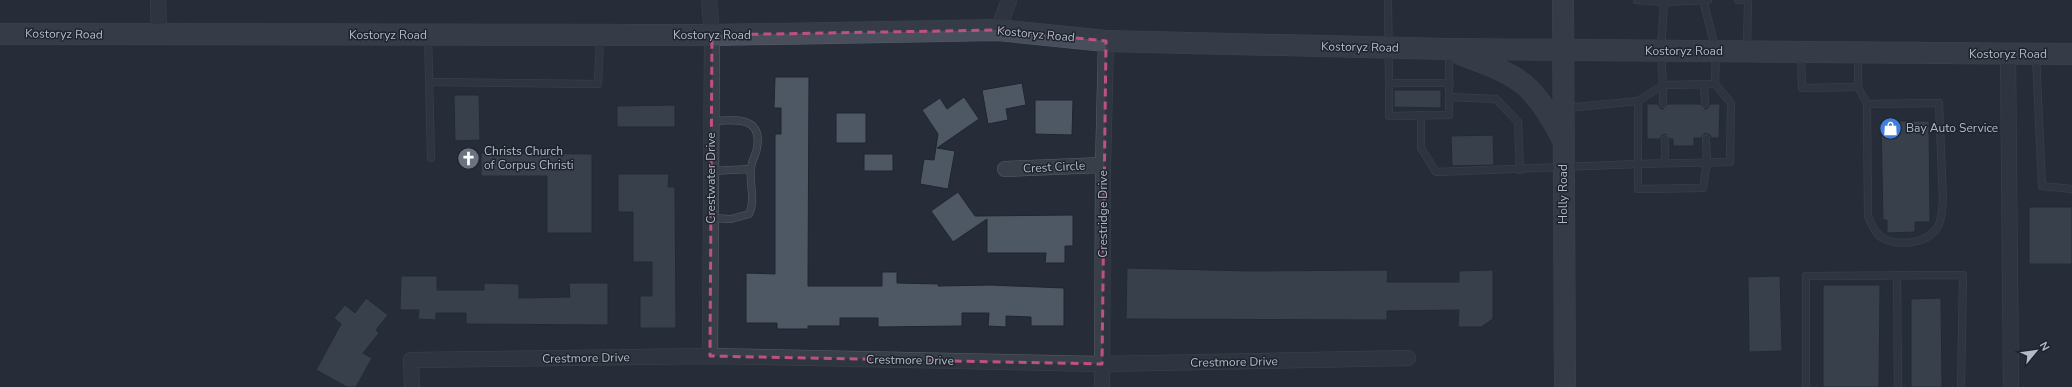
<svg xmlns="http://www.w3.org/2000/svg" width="2072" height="387" font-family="'Nunito Sans',sans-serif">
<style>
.building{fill:#4e5764;stroke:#202630}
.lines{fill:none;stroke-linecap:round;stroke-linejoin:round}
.service-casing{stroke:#575d67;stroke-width:8}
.minor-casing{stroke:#575d67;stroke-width:16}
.secondary-casing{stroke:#575d67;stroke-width:22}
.service{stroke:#393f49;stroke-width:7}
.minor{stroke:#393f49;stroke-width:15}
.secondary{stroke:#484e5c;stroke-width:21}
.marked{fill:none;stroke:#bd5180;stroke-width:3;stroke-dasharray:8 5;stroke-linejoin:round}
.labels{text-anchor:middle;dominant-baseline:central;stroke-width:3;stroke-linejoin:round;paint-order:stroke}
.street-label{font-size:12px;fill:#b5bac5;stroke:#1e242e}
.poi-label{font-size:12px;fill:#b5bac5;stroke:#1e242e;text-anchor:start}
</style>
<rect width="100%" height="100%" fill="#262d39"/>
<g class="building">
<polygon points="775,77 809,77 808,286 882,286 882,272 897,272 897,283 939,284 938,286 990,285 1064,288 1064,326 1031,326 1031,317 1006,316 1006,327 988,326 989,313 962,313 962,326 878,327 878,318 840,318 840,326 808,326 808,329 777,329 777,323 746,323 746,273 775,274 775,134 781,134 781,108 774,108"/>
<polygon points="1022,83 1026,105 1006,109 1008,120 988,124 982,90"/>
<polygon points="1394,90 1441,90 1441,108 1394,107"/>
<polygon points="454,95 479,95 480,140 455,141"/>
<polygon points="964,97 979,119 937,148 955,151 948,189 920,184 924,159 934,160 938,134 922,110 940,98 947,109"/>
<polygon points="1035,100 1073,100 1072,135 1035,134"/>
<polygon points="1647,104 1658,104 1660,108 1663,109 1668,104 1700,104 1705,109 1708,108 1710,104 1720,104 1719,138 1711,138 1710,135 1705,133 1701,138 1694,138 1694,146 1673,146 1673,139 1670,139 1665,134 1662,135 1660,139 1647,139"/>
<polygon points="675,105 675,127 617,127 617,106"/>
<rect x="836" y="113" width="30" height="30"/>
<polygon points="1881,121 1929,121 1930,222 1915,222 1915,232 1887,233 1887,220 1883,220"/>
<polygon points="1493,135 1494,165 1452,166 1451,136"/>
<polygon points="481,153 592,154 592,233 547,233 547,176 481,176"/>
<rect x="864" y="154" width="29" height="17"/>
<polygon points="618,174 669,174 668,187 675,187 676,328 640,328 640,296 652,296 652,262 633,262 633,212 618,212"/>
<polygon points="958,192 975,216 1073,215 1073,246 1065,246 1065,263 1045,263 1046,253 987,253 987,219 953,242 931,211"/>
<rect x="2029" y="207" width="43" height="57"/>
<polygon points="1127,268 1251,271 1388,270 1387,282 1459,282 1459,271 1493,270 1493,319 1481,327 1458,327 1459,310 1387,311 1387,320 1126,319"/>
<polygon points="401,276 437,276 437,290 484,290 484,283 519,284 519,298 570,297 569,283 608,283 608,325 466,324 466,313 436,313 436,320 418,319 419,310 400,310"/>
<polygon points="1780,276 1782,351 1749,352 1748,277"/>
<polygon points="1823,285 1880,285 1879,387 1823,387"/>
<polygon points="366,298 388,315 376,330 379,333 363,353 372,358 356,387 347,387 316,370 341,324 334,318 345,305 355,313"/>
<polygon points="1941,298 1942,387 1911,387 1911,299"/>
</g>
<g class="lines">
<defs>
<g id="service">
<polyline points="1388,0 1389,83 1450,83"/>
<polyline points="1637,0 1664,2 1708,0"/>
<polyline points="1664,0 1661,52 1663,85 1715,84 1716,51 1703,0"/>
<polyline points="1738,0 1748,0"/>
<polyline points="428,36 431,158"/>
<polyline points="1747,50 1748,0"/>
<path d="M1858,53V87L1867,104L1868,216C1871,223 1874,232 1881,237C1896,247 1926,244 1937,228C1942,220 1942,210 1943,201L1939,103L1867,104"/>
<polyline points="1801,54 1802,88 1858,87"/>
<polyline points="2036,56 2042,186 2072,189"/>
<polyline points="429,82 598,84 600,36"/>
<polyline points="1389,83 1389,116 1449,115 1449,50"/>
<polyline points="1663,85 1663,104"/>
<polyline points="1704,85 1705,104"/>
<polyline points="1450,97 1496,99 1518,122 1520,170"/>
<polyline points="1566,108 1638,101 1663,85"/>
<polyline points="1421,115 1421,148 1436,172 1638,164 1638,101"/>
<path d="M1706,138L1707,162L1703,188L1638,189V164C1669,163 1699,163 1730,162L1731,103L1715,84"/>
<polyline points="1665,163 1665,139"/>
<polyline points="711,171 751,169"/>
<path d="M711,218L731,219L749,214C756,200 749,184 751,169C751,162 756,155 757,148C763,115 734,120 711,121"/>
<polyline points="1897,275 1898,387"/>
<polyline points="1806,387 1806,276 1963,275 1961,387"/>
</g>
<g id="minor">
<polyline points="158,0 159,36"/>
<polyline points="709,0 712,35 710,356"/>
<polyline points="998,30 1009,0"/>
<polyline points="2008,55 2011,387"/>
<polyline points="1005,169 1103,165"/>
<polyline points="412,387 411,360 710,356 1102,364 1408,358"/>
<polyline points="1102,387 1103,165 1106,41"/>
</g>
<g id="secondary">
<polyline points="1563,0 1565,387"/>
<polyline points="0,34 712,35 998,30 1106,41 1448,49 2072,54"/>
<path d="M1460,54C1483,63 1511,71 1529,89C1543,103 1553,120 1562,138"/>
</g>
</defs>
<use href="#service" class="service-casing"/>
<use href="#minor" class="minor-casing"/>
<use href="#secondary" class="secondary-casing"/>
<use href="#service" class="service"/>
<use href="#minor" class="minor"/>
<use href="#secondary" class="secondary"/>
</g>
<path d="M0 0H2072V387H0ZM998,30L1106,41L1102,364L710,356L712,35Z" fill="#262d39" fill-opacity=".55" fill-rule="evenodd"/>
<path class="marked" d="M998,30L1106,41L1102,364L710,356L712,35Z"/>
<defs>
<symbol id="shop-disc" viewBox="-11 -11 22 22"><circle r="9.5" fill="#3f7fe0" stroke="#1e242e"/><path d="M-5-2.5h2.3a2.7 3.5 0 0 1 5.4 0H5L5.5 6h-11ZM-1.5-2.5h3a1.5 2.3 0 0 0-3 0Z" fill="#fff"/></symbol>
<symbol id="church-disc" viewBox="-11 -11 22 22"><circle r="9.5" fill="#6b7280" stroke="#1e242e"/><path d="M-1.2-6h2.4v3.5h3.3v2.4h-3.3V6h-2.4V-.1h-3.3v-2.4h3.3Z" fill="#fff"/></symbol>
</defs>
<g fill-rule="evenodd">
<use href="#shop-disc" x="1878" y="116" width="25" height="25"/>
<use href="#church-disc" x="456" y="146" width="25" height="25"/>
</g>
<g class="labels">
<g class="street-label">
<text transform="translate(64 34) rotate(1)">Kostoryz Road</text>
<text transform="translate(1036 34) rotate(5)">Kostoryz Road</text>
<text x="388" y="35">Kostoryz Road</text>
<text x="712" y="35">Kostoryz Road</text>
<text transform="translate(1360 47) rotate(1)">Kostoryz Road</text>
<text x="1684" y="51">Kostoryz Road</text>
<text x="2008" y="54">Kostoryz Road</text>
<text transform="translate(1054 167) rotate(-3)">Crest Circle</text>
<text transform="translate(711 178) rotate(-90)">Crestwater Drive</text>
<text transform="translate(1563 194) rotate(-90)">Holly Road</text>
<text transform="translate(1103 214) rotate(-90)">Crestridge Drive</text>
<text transform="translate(586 358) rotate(-1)">Crestmore Drive</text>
<text transform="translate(910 360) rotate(1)">Crestmore Drive</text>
<text transform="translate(1234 362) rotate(-1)">Crestmore Drive</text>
</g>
<g class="poi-label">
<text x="1906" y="128">Bay Auto Service</text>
<text x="484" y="151">Christs Church<tspan x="484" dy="14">of Corpus Christi</tspan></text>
</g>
</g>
<g transform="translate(2036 351) rotate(61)" stroke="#1e242e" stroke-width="3" paint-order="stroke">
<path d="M0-3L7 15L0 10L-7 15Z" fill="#b5bac5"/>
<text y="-6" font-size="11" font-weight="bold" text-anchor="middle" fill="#b5bac5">N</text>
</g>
</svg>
